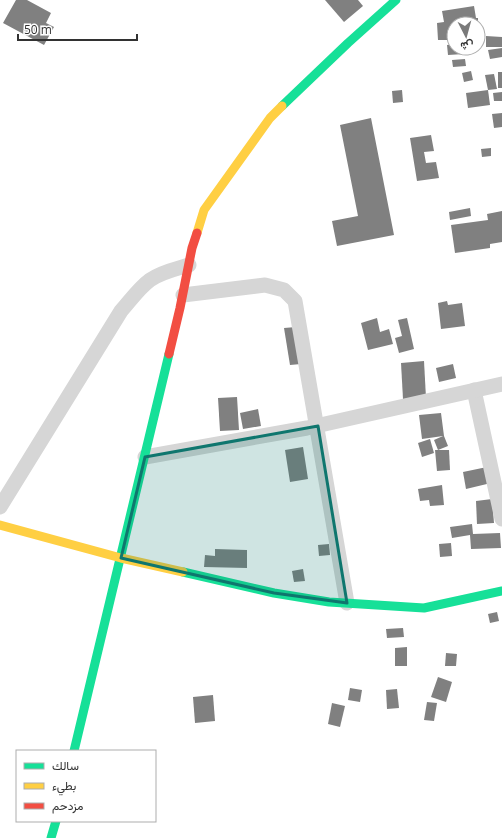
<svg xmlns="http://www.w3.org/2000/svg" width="502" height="838" font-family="'Open Sans',Vazirmatn,sans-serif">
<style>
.building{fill:#808080}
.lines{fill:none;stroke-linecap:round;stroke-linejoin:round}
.street{stroke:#d6d6d6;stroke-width:15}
.fast{stroke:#16e098;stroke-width:9}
.slow{stroke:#ffcf43;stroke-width:9}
.jam{stroke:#f24e42;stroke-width:9}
.marked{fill:#0f766e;fill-opacity:0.2;stroke:#0f766e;stroke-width:3;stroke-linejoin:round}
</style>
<rect width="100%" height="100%" fill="#fff"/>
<g class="building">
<polygon points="16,0 27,0 51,13 46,23 54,27 44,45 3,23"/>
<polygon points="325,0 358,0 363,6 344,22"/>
<polygon points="474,6 476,18 478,18 478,24 454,24 454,40 438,40 437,23 444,22 442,11"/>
<polygon points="486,36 502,37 502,47 486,47"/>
<polygon points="454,44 454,48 463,48 464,54 448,55 447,45"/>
<polygon points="502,48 502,57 490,59 488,50"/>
<polygon points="465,59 466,66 453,67 452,60"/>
<polygon points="471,71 473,80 464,82 462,73"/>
<rect x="498" y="72" width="4" height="16"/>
<polygon points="494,74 497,89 488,90 485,75"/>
<polygon points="402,90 403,102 393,103 392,91"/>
<polygon points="488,90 490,105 468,108 466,93"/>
<polygon points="502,92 502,101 494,101 493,93"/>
<polygon points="502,113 502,127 494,128 492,114"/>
<polygon points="371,118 394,235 337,246 332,221 358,216 340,125"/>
<polygon points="431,135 434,151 424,152 426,163 436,162 439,178 417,181 410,138"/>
<polygon points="491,148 491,156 482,157 481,149"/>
<polygon points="470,208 471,216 450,220 449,212"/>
<polygon points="502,211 502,242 490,244 490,248 455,253 451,225 488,220 487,214"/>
<polygon points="447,301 448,305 462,303 465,326 441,329 438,303"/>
<polygon points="377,318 380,332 389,329 393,344 368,350 361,323"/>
<polygon points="407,318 414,349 399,353 395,338 402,336 398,320"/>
<polygon points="296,327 301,364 290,365 284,328"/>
<polygon points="424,361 426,398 403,399 401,363"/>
<polygon points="453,364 456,378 439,382 436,368"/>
<polygon points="237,397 239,430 220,431 218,398"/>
<polygon points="258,409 261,426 243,429 240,413"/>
<polygon points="441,413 444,436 448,446 438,450 434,440 443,436 422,439 419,415"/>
<polygon points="430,439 434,453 422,457 418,443"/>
<polygon points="303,447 308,479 290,482 285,450"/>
<polygon points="435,450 449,450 450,470 437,471"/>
<polygon points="487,467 491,483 466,489 463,472"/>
<polygon points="442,485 444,505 430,506 429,500 420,501 418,489"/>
<polygon points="492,499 494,523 477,524 476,501"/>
<polygon points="472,524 473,534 500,533 501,548 471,549 470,535 452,538 450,527"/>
<polygon points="451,543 452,556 440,557 439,544"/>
<polygon points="329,544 330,555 319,556 318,545"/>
<polygon points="215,549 247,550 247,568 204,567 205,555 215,556"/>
<polygon points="303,569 305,581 294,582 292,571"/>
<polygon points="497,612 499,621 490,623 488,614"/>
<polygon points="403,628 404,637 387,638 386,629"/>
<polygon points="407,647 407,666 395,666 395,648"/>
<polygon points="446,653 457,654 456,666 445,666"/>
<polygon points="438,677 452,682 446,702 431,697"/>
<polygon points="350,688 362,690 360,702 348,700"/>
<polygon points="397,689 399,708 387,709 386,690"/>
<polygon points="213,695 215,721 195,723 193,697"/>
<polygon points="427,702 437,703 434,721 424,720"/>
<polygon points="332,703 345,706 340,727 328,724"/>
</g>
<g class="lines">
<g class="street">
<polyline points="183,295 265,285 284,290 295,301 347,603"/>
<polyline points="474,390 502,519"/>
<polyline points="145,457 307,428 502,384"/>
<path d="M0,507L121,311C130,301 139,288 150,280C161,272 176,269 189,265"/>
</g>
<g class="fast">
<polyline points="282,106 348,43 396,0"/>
<polyline points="183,572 274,593 329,602 424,608 502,591"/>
<polyline points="74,751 169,354"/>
<polyline points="51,838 56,821"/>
</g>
<g class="slow">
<polyline points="197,233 204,210 270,118 282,106"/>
<polyline points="0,525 121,558 183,572"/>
</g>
<polyline class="jam" points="169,354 180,308 192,248 197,233"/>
</g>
<path class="marked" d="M318,426L347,603L274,593L121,558L145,457Z"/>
<rect x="16" y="750" width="140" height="72" fill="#ffffff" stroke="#adadad"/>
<rect x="24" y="763" width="20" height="6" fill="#16e098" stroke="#adadad"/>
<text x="52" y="770" font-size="12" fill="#323232">سالك</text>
<rect x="24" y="783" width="20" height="6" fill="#ffcf43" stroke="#adadad"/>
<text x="52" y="790" font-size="12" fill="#323232">بطيء</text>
<rect x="24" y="803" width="20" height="6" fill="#f24e42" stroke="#adadad"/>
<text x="52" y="810" font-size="12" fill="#323232">مزدحم</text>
<g transform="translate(466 36) rotate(174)"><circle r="19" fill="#ffffff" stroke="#adadad"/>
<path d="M0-3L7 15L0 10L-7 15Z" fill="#7a7a7a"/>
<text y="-6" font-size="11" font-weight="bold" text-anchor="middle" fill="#323232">ش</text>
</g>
<path d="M18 34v6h119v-6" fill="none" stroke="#323232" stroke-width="2"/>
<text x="24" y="34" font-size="12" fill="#323232" stroke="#ffffff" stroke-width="3" paint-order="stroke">50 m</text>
</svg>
